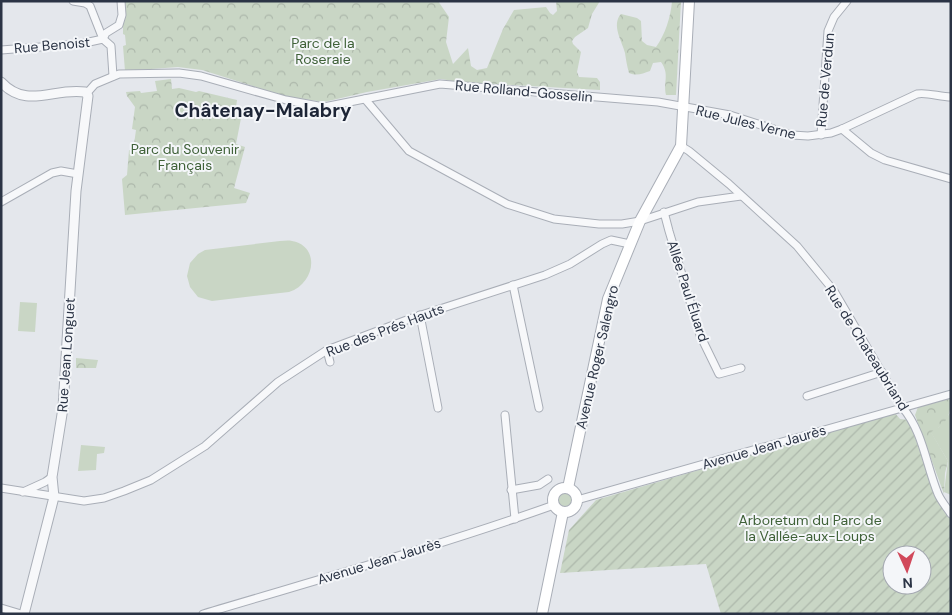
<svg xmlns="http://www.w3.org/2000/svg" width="952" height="615" font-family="'DM Sans',sans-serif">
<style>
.grass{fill:#c9d6c5}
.forest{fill:url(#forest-crowns)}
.garden{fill:url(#garden-furrows);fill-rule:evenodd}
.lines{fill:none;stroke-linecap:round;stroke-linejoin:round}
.minor-casing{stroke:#a9aeb7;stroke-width:9}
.tertiary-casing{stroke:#a9aeb7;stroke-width:11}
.secondary-casing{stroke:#a9aeb7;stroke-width:12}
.minor{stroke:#f7f8fa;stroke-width:7}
.tertiary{stroke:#f7f8fa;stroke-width:9}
.secondary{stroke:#fff;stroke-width:10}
.labels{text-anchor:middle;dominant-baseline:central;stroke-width:4;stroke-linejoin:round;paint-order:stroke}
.park-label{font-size:14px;fill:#3f6138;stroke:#f4f6f9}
.street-label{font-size:14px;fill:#2b3445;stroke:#f4f6f9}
.district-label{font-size:19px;font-weight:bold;fill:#1d2536;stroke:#f4f6f9}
</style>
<defs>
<pattern id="forest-crowns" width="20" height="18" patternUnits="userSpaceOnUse" patternTransform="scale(1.25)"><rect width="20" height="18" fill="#c9d6c5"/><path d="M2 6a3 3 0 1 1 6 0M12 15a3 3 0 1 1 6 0" fill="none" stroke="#adb8ab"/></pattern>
<pattern id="garden-furrows" width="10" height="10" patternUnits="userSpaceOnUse" patternTransform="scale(1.25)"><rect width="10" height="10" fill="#c9d6c5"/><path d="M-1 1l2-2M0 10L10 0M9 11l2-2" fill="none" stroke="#adb8ab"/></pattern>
</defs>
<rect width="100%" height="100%" fill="#e4e7ec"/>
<g class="grass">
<path d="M280,241C284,241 288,240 292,241C320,246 316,283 289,292L212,301L198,297L190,287L187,276L190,263L198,254L205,250Z"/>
<polygon points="20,302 37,303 35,332 18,331"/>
<polygon points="951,412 951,495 944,492 948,461 930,431 939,427"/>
<polygon points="81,445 105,447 104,453 97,454 96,470 78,471"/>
<circle cx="565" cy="500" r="8"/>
</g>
<g class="forest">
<polygon points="123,1 438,1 449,17 446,42 453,64 468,48 471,66 477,70 487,68 503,29 514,10 546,7 550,13 553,15 557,11 556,1 600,1 592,14 588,28 575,37 572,41 573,44 581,52 577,72 579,77 597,78 600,82 600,90 459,82 441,79 367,92 324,102 284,96 202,70 178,67 125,71 123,46 126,45 125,35 123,34"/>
<path d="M672,1H681L676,95H666C663,81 670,75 661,62L653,63L650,71C642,74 637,76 629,73C627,66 626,60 625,53C622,41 611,25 621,14L637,18L641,21L642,41L647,45L656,47C665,35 671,16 672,1Z"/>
<polygon points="171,79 172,89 179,88 196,92 199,91 237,100 236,107 243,108 236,144 245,147 234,188 250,193 246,203 125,215 122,179 127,175 129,150 133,151 136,130 132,129 135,107 127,96 126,92 140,91 141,93 157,91 155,81"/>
<polygon points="76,358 98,360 96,368 76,368"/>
<path d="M951,398C951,415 947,424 931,432L948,461L945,473L944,494L915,415L918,407Z"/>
</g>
<path class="garden" d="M895,413L900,419L909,420L934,492L951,519V614H721L706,564L560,573L569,530L596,500ZM892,555H922V585H892Z"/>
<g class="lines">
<defs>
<g id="minor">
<polyline points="73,1 85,3 90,6 103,39 111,46 113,76"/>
<polyline points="103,39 106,33 119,25 122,15 121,1"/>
<polyline points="1,50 80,44 103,39"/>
<path d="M87,93L95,84L119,74L179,73L201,76L286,100L324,107L440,84L658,102L730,115L792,135L808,136L831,133L842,129L917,94C927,92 940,97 951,97"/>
<polyline points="365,99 409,151 507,204 554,219 599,224 622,224 640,221 698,202 741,196"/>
<polyline points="842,129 871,153 885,160 951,179"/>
<polyline points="821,135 828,31 834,17 847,1"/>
<path d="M681,146L689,151L729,184L797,246L834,291L902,407C923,431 926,465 938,494C941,501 947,508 951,514"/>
<polyline points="1,202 52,173 61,171 78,174"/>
<polyline points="664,212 669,231 700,335 719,374 741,368"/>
<polyline points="513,285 539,408"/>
<polyline points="420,315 438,408"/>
<polyline points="327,350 330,362"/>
<polyline points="807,396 882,372"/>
<polyline points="505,415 515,519"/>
<polyline points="1,488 84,501 104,498 124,491 151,480 205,446 278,382 327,350 412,318 545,275 570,264 602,244 611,240 630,244"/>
<polyline points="511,490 539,485 548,479"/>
<polyline points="23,492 45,482 52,477"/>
<polyline points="577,500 951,394"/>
<polyline points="1,608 21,614"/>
<path d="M203,614C320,579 439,546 554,505"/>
</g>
<path id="tertiary" d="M1,82C27,110 54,87 85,92L88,96L76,191L63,408L52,477L54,497L24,614"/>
<g id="secondary">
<circle cx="565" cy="500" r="12"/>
<polyline points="568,488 608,299 640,221 681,146 689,1"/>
<polyline points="542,614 563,512"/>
</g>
</defs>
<use href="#minor" class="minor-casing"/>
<use href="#tertiary" class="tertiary-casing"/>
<use href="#secondary" class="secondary-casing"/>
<use href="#minor" class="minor"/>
<use href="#tertiary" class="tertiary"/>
<use href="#secondary" class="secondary"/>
</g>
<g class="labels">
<g class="park-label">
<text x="323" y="43">Parc de la<tspan x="323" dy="16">Roseraie</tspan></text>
<text x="185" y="149">Parc du Souvenir<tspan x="185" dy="16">Français</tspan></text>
<text x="810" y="520">Arboretum du Parc de<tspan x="810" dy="16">la Vallée-aux-Loups</tspan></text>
</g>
<g class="street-label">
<text transform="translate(52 45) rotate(-5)">Rue Benoist</text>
<text transform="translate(825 80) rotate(-85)">Rue de Verdun</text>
<text transform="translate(524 91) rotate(5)">Rue Rolland-Gosselin</text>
<text transform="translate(746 122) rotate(14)">Rue Jules Verne</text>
<text transform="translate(688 291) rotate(72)">Allée Paul Éluard</text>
<text transform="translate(385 330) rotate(-21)">Rue des Prés Hauts</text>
<text transform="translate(867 348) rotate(58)">Rue de Chateaubriand</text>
<text transform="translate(66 355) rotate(-86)">Rue Jean Longuet</text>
<text transform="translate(597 357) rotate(-77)">Avenue Roger Salengro</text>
<text transform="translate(764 447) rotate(-16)">Avenue Jean Jaurès</text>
<text transform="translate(379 561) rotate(-17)">Avenue Jean Jaurès</text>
</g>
<g class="district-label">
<text x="263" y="110">Châtenay-Malabry</text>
</g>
</g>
<rect width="952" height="615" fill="none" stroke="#2b3445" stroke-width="5"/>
<g transform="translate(907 570) rotate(177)"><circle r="24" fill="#f4f6f9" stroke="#a4a8b1"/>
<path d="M0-4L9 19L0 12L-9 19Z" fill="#d1495b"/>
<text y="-8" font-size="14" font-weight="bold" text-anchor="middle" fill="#2b3445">N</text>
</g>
</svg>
